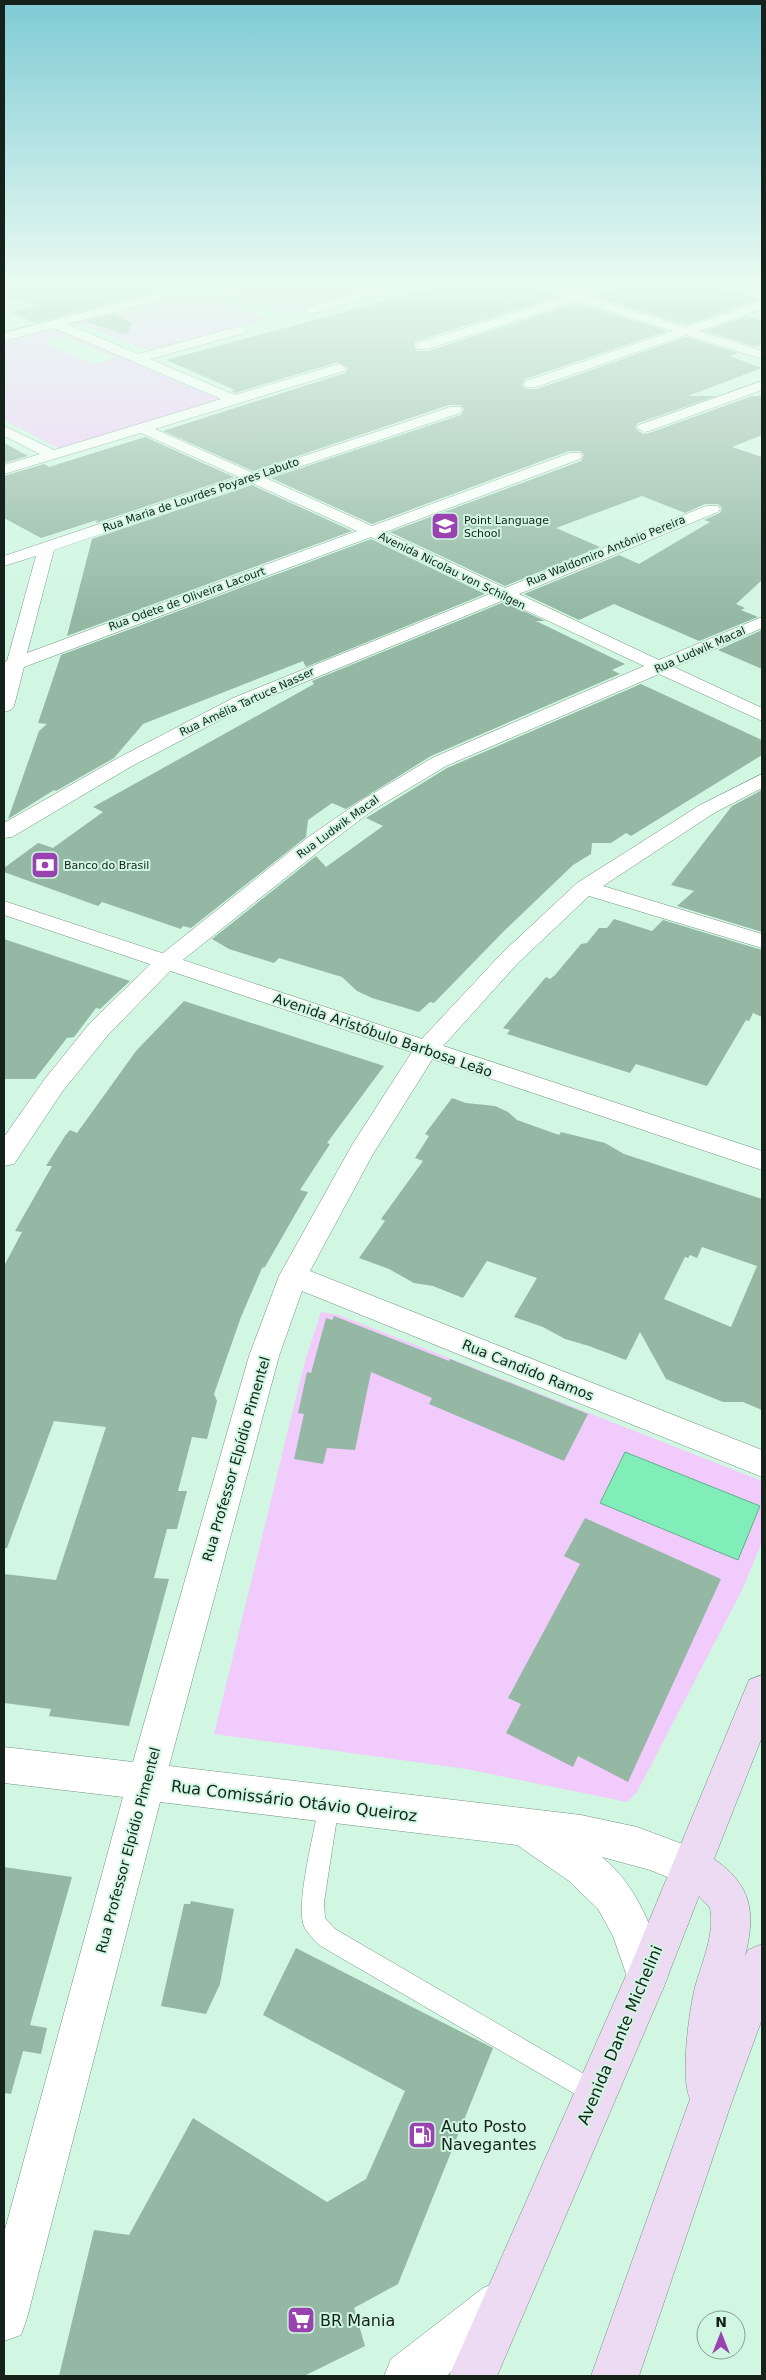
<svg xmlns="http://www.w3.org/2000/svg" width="766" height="2380" font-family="'DejaVu Sans',sans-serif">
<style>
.green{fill:#f1cbfb;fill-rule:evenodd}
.water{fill:#81eeb9;stroke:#60b18a}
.building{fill:#94b8a4;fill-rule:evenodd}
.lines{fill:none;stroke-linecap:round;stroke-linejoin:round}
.service-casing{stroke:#719481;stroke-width:1}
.minor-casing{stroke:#719481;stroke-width:1}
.tertiary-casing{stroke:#719481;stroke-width:1}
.secondary-casing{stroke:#719481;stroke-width:1}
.service{fill:#fff;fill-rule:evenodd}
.minor{fill:#fff;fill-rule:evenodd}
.tertiary{fill:#fff;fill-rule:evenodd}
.secondary{fill:#eddbf3;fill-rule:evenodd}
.labels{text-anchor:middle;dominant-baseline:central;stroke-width:4;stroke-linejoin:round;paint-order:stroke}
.far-street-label{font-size:11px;fill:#14221b;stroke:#d1f6e2}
.far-poi-label{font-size:11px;fill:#14221b;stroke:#d1f6e2;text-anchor:start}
.street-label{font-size:14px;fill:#14221b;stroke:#d1f6e2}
.near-street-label{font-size:16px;fill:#14221b;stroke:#d1f6e2}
.near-poi-label{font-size:16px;fill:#14221b;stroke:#d1f6e2;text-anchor:start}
</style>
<rect width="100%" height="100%" fill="#d1f6e2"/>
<g class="green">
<polygon points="239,283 387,283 390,284 285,313 220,288"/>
<polygon points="199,294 268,319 149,350 74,322"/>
<path d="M56,329L223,401L62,450L4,420V342ZM67,337L114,357V358C93,371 67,352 46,343L53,338Z"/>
<polygon points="321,1312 339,1315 762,1481 762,1542 742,1590 637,1792 627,1802 466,1769 214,1734 304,1365"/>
</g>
<polygon class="water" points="625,1452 760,1506 738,1560 600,1503"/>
<g class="building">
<polygon points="4,283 150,283 151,292 35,323 11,312 37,306 4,295"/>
<polygon points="452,283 525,283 558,297 416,341 414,345 416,351 428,351 577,303 667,331 525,379 522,385 526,389 537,389 686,337 738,353 729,356 762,368 688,396 716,396 638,423 635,428 643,434 649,433 752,396 762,396 762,435 732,447 762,457 762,580 736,604 745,608 741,610 758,617 699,641 614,604 579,620 524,594 619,555 639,564 710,522 704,520 720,513 722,508 718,504 705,504 685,513 642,496 556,528 600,547 505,586 390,532 581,461 584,455 580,451 569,451 372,524 271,478 461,415 464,409 460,405 449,405 253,471 163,431 345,373 348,368 338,362 235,393 231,391 235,390 166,360"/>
<polygon points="553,283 600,283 577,291"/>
<polygon points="628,283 704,283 759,300 686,325 595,297"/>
<polygon points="115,314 132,323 127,335 87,322 73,324"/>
<polygon points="747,316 762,321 762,345 756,347 705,331"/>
<polygon points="145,437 234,477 96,523 97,520 41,538 4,518 4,476 44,464 49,467"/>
<polygon points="4,443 28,456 4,463"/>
<polygon points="252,485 352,531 67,636 92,539"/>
<polygon points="371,539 485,594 306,667 303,661 143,724 114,758 56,791 54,790 8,819 39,731 47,724 38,723 61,655"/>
<polygon points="504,602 545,621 536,621 625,664 612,670 620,674 431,756 346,809 332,803 308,820 306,837 191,928 183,926 181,929 102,902 98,906 4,872 4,868 38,843 53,848 103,812 93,807 314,684 312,681"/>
<polygon points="762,630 762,669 718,650"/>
<polygon points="641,684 762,740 762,755 631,836 626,833 611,843 592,843 591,854 573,865 504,931 434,1003 430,1002 419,1012 372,998 357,991 342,977 279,958 274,963 229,949 212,939 316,856 326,867 383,826 366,818 447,768"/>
<polygon points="762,790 762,932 677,906 694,891 671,885 732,806"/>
<polygon points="614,919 652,931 663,920 762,950 762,1017 753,1013 749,1021 746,1020 707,1086 636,1064 630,1073 507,1034 510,1030 503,1028 546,977 550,979 555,975 581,944 587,943 599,928 607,928"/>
<polygon points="4,939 130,981 100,1009 96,1008 74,1037 67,1038 35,1079 4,1079"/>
<polygon points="184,1001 384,1066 327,1143 330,1144 300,1190 308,1192 265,1267 262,1268 241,1317 214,1394 217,1401 207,1439 192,1437 178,1491 187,1491 177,1529 167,1529 154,1578 169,1579 129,1726 49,1716 51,1709 4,1703 4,1574 56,1580 106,1427 54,1421 7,1548 4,1548 4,1266 22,1232 15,1231 52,1166 46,1166 65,1136 70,1130 77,1133 136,1051"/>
<path d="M452,1098L466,1103L495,1106L508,1112L517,1120L559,1135L561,1132L605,1143L624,1154L762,1199V1410L743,1402H723L666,1379L640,1332L626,1360L589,1346L565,1339L543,1327L514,1317L537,1278L487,1261L463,1298L433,1286L414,1283L389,1269L359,1258L385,1221L381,1219L423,1161L415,1158L429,1136L425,1134ZM702,1247L757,1266L731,1327L664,1299L685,1257L688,1258L690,1255L697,1258Z"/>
<polygon points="334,1316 449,1361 450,1359 588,1414 564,1461 429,1404 432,1398 371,1372 355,1450 327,1448 323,1464 294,1459 304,1414 298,1413 307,1372 311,1373 326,1318 332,1320"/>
<polygon points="585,1518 721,1579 628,1782 578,1756 573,1767 506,1733 521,1704 508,1698 580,1564 564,1556"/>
<polygon points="4,1867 72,1877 30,2025 47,2028 41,2054 23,2051 11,2094 4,2093"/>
<polygon points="191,1901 234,1909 220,1984 206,2014 161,2006 184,1904 190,1904"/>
<polygon points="296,1948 493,2048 398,2284 354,2308 365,2346 304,2376 59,2376 94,2230 129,2235 193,2118 327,2202 366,2179 405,2091 263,2015"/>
</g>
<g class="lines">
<defs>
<path id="service" d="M329,1795L336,1798L339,1805L324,1902L325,1918L335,1929L603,2085L607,2093L603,2101L595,2105L587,2101L319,1945C313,1938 305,1932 303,1923C297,1899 314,1833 319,1805L322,1798Z"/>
<g id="minor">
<polygon points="392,283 412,283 315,313 307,313 305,310 307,307"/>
<polygon points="527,283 546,283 577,293 607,283 626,283 589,297 686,327 762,301 762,309 699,331 762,351 762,359 686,335 536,387 526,387 524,384 526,381 673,331 577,301 427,349 417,349 416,346 417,343 564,297"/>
<path d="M156,293L162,297L160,300L67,324L138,354L237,327H245L247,330L245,333L150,359L235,395L339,364L346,368L344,371L155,429L253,473L450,407H460L462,410L460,413L266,478L372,526L570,453H580L582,456L580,459L385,532L505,588L706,506H718L720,509L718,512L519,594L659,660L762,617V628L674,667L762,708V721L659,674L446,766L373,810L323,848L174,967L108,1035L62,1092L14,1164L4,1166V1137L44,1080L90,1023L158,957L307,838L359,802L432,758L644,666L504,600L247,706L132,766L12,837L4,838V823L118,758L233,698L490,594L371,537L24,667L14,706L11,710L4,712V662L7,661L36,556L4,566V556L239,477L141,433L4,474V465L40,454L4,436V426L54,450L221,399L54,328L4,341V333ZM252,483L357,531L27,653L54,550Z"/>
<polygon points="762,381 762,390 649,431 644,432 637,428 639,425"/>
<path d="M762,774V788L714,813L603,886L762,934V948L589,896L518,963L435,1055L373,1154L310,1271L762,1450V1477L302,1291L279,1356L169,1766L581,1815L637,1827L704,1852L710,1866L704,1880L690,1886L650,1870L602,1857C639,1887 653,1932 668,1976L662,1991L647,1997L632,1991L613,1936L598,1909L569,1881L517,1845L160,1802L27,2318L21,2335L4,2341V2233L123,1797L4,1783V1747L133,1762L249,1356L279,1276L352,1145L417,1044L502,953L577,883L700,805Z"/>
<polygon points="499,2281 515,2288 522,2304 515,2320 446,2376 384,2376 391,2359 483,2288"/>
</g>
<polygon id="tertiary" points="4,901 762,1151 762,1170 4,915"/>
<path id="secondary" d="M762,1675V1737L714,1859C752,1885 756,1913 745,1956L748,1950L762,1944V2019L730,2107L639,2376H591L690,2099C680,2076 689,2012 695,1987C702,1962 715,1934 710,1908L699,1896L662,1991L497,2376H449L632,1962L749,1680Z"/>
</defs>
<use href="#service" class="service-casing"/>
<use href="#minor" class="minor-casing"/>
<use href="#tertiary" class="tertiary-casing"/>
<use href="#secondary" class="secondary-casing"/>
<use href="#service" class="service"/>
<use href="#minor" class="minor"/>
<use href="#tertiary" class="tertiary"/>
<use href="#secondary" class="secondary"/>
</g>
<linearGradient id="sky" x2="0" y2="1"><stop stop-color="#7fcbd5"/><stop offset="0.46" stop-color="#eafbf2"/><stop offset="1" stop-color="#eafbf2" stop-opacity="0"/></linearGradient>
<rect width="766" height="616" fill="url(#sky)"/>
<defs>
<symbol id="school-square" viewBox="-11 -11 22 22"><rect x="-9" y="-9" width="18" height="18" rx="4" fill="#9943b0" stroke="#d1f6e2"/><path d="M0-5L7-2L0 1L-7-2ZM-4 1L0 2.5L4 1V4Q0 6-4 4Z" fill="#fff"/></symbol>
<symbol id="bank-square" viewBox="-11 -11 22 22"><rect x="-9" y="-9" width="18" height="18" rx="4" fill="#9943b0" stroke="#d1f6e2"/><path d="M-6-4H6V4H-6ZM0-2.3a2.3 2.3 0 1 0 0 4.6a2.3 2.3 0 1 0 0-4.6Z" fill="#fff"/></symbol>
<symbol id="fuel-square" viewBox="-11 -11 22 22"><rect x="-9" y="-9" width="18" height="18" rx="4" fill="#9943b0" stroke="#d1f6e2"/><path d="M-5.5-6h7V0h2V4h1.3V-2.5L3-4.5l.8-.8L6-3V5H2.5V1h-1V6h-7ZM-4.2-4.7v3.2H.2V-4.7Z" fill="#fff"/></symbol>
<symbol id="supermarket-square" viewBox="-11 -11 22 22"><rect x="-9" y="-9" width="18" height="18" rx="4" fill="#9943b0" stroke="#d1f6e2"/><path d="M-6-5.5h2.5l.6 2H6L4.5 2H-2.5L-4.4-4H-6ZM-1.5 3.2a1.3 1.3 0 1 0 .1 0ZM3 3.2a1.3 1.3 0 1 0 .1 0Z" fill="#fff"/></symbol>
</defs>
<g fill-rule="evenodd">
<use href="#school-square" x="429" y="510" width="32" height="32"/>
<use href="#bank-square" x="29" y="849" width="32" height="32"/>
<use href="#fuel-square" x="406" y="2119" width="32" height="32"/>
<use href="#supermarket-square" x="285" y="2304" width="32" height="32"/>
</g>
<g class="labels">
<g class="far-street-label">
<text transform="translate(201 495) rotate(-19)">Rua Maria de Lourdes Poyares Labuto</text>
<text transform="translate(606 551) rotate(-22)">Rua Waldomiro Antônio Pereira</text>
<text transform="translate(452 571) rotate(26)">Avenida Nicolau von Schilgen</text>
<text transform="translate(187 599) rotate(-20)">Rua Odete de Oliveira Lacourt</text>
<text transform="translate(700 650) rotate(-24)">Rua Ludwik Macal</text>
<text transform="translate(247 702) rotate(-25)">Rua Amélia Tartuce Nasser</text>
<text transform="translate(338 827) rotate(-36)">Rua Ludwik Macal</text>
</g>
<g class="far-poi-label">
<text x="464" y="520">Point Language<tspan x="464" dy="13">School</tspan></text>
<text x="64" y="865">Banco do Brasil</text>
</g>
<g class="street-label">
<text transform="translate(383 1035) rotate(19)">Avenida Aristóbulo Barbosa Leão</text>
<text transform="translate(528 1370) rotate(22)">Rua Candido Ramos</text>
<text transform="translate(236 1459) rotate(-74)">Rua Professor Elpídio Pimentel</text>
<text transform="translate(128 1850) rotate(-75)">Rua Professor Elpídio Pimentel</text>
</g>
<g class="near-street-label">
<text transform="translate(294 1801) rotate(7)">Rua Comissário Otávio Queiroz</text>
<text transform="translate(620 2035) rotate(-67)">Avenida Dante Michelini</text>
</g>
<g class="near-poi-label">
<text x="441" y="2126">Auto Posto<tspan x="441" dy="18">Navegantes</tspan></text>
<text x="320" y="2320">BR Mania</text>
</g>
</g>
<rect width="766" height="2380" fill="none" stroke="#14221b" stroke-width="10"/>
<g transform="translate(721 2335)"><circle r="24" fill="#d1f6e2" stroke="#85a192"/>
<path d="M0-4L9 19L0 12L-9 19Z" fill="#9943b0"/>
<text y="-8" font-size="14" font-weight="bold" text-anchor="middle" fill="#14221b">N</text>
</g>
</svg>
